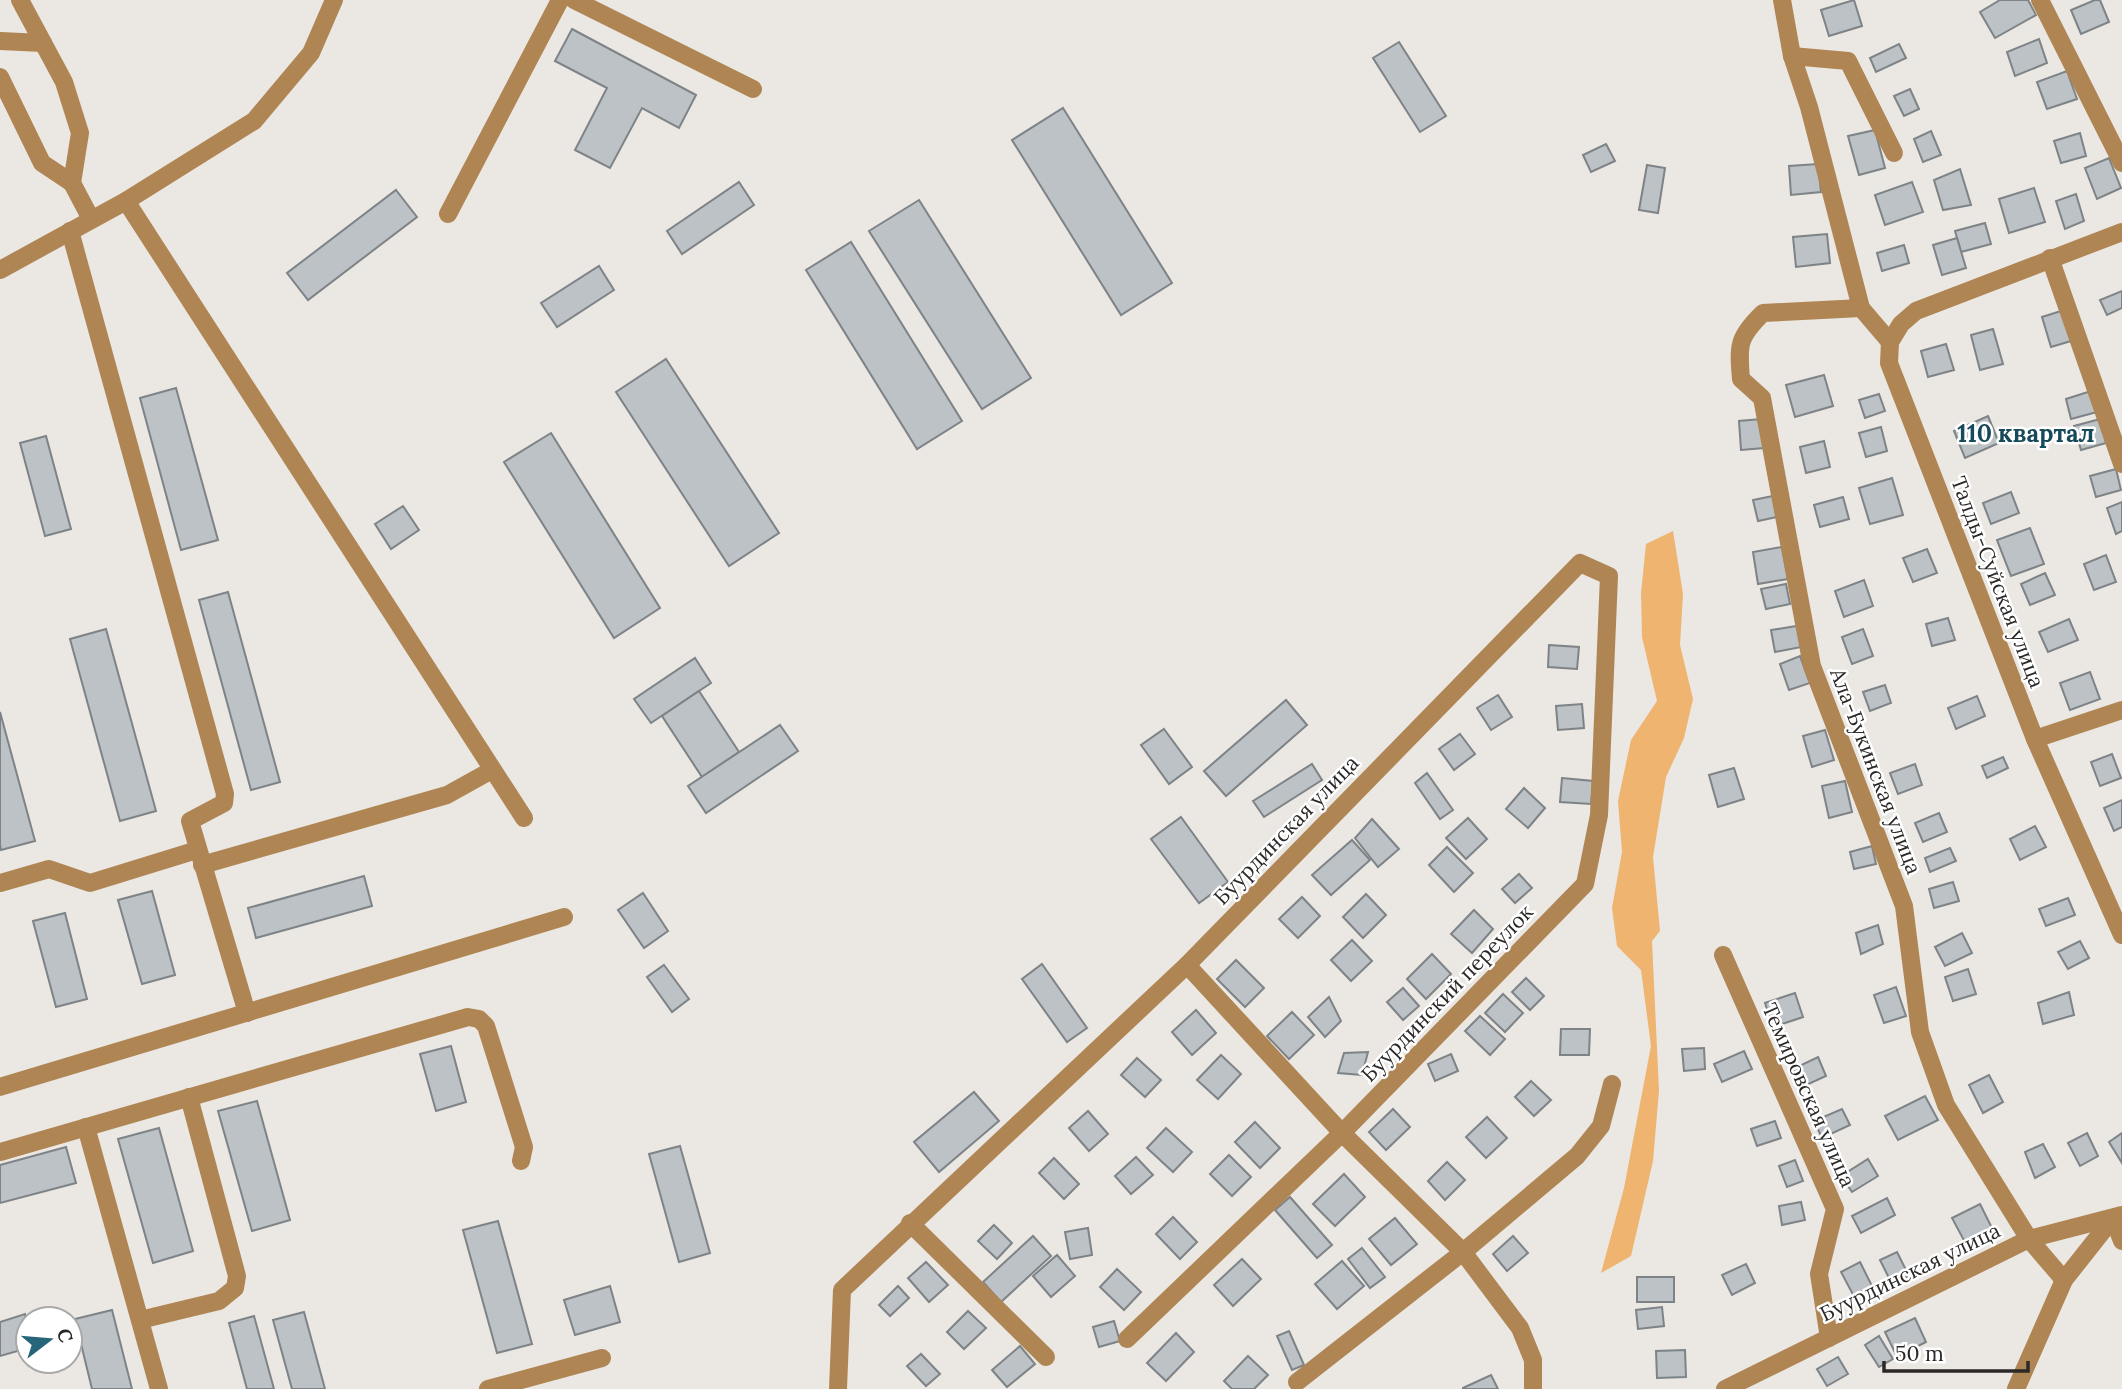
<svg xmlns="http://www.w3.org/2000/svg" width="2122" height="1389" font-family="Lora,serif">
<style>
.green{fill:#efb470}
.building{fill:#bcc2c5;stroke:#7d8386;stroke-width:2}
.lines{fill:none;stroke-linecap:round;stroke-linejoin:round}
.minor{stroke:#af8554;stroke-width:18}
.labels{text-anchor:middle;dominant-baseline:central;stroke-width:5;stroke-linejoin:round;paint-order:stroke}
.street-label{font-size:21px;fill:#2b2928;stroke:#fff}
.quarter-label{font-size:24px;font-weight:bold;fill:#16495a;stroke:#fff}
</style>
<rect width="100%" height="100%" fill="#ebe7e2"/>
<polygon class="green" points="1673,531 1683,594 1680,645 1693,699 1684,738 1666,777 1653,857 1660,931 1652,941 1659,1091 1653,1161 1631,1256 1601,1273 1624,1188 1651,1046 1641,970 1617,946 1612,908 1622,852 1618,801 1631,740 1657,701 1642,637 1641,593 1646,544"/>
<g class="building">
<polygon points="1854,0 1862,26 1829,36 1821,10"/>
<polygon points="2000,0 2028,0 2036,15 1995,38 1980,12"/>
<polygon points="2095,0 2100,0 2109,22 2081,34 2071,10"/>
<polygon points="572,29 696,95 679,128 642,108 610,168 575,150 607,88 555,61"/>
<polygon points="2039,39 2047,63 2015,76 2007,52"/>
<polygon points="1399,42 1446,116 1420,132 1373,58"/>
<polygon points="1899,44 1906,58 1876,72 1870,58"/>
<polygon points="2067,71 2077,99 2047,109 2037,82"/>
<polygon points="1910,89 1919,109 1904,116 1894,96"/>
<polygon points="1063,108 1172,283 1121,315 1012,140"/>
<polygon points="1875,130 1885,168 1859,175 1848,136"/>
<polygon points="1931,131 1941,155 1923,162 1914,139"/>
<polygon points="2080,133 2086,156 2061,163 2054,141"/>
<polygon points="1606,144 1615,161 1591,172 1583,155"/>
<polygon points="2109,158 2121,188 2097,199 2085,168"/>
<polygon points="1818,164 1821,192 1791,195 1789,166"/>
<polygon points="1647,165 1665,168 1658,213 1639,210"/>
<polygon points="1960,169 1971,205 1943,210 1934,180"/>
<polygon points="739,182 754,205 682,254 667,231"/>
<polygon points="1912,182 1923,212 1885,225 1875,195"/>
<polygon points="2034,188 2045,222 2009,233 1999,199"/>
<polygon points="396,190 417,217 308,300 287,273"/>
<polygon points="2076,194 2084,221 2065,229 2056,201"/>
<polygon points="919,200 1031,378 982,409 869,231"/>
<polygon points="1985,223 1991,244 1961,252 1955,231"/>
<polygon points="1827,234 1830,263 1796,267 1793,237"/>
<polygon points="1957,238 1966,268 1942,275 1933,245"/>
<polygon points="851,242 962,421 917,449 806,270"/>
<polygon points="1904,245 1909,263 1882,271 1877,253"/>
<polygon points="599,266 614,290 557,327 541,303"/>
<polygon points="2122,291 2122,308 2107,315 2100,300"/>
<polygon points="2061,311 2071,341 2051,347 2042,317"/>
<polygon points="1993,329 2003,364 1980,370 1971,335"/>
<polygon points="1946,344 1954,370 1928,377 1921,351"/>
<polygon points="666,359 779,533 729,566 616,392"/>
<polygon points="1824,375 1833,406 1795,417 1786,385"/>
<polygon points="176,388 218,540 181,550 140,398"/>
<polygon points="2091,391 2097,412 2071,419 2066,399"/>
<polygon points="1879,394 1885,411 1865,418 1859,400"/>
<polygon points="1988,416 1999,443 1965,458 1954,431"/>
<polygon points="1761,419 1764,448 1741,450 1739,421"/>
<polygon points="2100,419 2106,443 2081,450 2074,426"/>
<polygon points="1881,427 1887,451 1866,457 1859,433"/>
<polygon points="551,433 660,608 614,638 504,462"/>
<polygon points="46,436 71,529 45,536 20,443"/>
<polygon points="1824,441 1830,467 1806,473 1800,447"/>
<polygon points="2116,469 2121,490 2096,497 2090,476"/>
<polygon points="1892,478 1903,515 1870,524 1859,488"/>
<polygon points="2011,492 2019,513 1991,524 1983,503"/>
<polygon points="1773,496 1777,517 1758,521 1753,500"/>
<polygon points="1843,497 1849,519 1820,527 1814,505"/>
<polygon points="2122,502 2122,531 2116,534 2107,508"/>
<polygon points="403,506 419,530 391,549 375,524"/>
<polygon points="2030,528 2044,564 2011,576 1997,540"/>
<polygon points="1782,547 1788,579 1758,584 1753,552"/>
<polygon points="1927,549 1937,573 1913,582 1903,558"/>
<polygon points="2106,555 2116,582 2094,590 2084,564"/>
<polygon points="2045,573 2055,595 2030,605 2021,584"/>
<polygon points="1864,580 1873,606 1844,617 1835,591"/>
<polygon points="1786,584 1790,604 1766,609 1761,589"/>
<polygon points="228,592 280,782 251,790 199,600"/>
<polygon points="1948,618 1955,640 1932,646 1926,624"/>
<polygon points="2069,619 2078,640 2048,652 2039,632"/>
<polygon points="1797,626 1801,647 1775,652 1771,630"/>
<polygon points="106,629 156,811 120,821 70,639"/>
<polygon points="1863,629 1873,656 1852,664 1842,637"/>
<polygon points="1549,645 1579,647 1577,669 1548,667"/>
<polygon points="1800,656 1810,683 1789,690 1780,664"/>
<polygon points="695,658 711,683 651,723 634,699"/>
<polygon points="2090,672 2100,699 2070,710 2060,683"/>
<polygon points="1885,685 1891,703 1870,711 1863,692"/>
<polygon points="699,691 739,752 702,777 662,716"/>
<polygon points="1498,695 1512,717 1491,730 1477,708"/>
<polygon points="1977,696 1985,716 1956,729 1948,708"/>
<polygon points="1286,700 1307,725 1226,796 1204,771"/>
<polygon points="1582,704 1584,728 1558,730 1556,706"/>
<polygon points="0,712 35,841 1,850 0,845"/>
<polygon points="780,725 798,751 706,813 688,786"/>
<polygon points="1164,729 1192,767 1169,784 1141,745"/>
<polygon points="1825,730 1834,760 1812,767 1803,736"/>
<polygon points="1460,734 1475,754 1454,770 1439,749"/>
<polygon points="2112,754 2121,778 2100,786 2091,762"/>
<polygon points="2003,757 2008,768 1987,778 1982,766"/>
<polygon points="1312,764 1322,780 1264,817 1253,801"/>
<polygon points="1915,764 1922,785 1898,794 1890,773"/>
<polygon points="1734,768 1744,799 1718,807 1709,775"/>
<polygon points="1427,773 1453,810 1440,819 1415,783"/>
<polygon points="1562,778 1593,781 1591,804 1560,802"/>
<polygon points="1845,781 1852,812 1829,818 1822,786"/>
<polygon points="1524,788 1545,808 1528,828 1506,809"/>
<polygon points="2122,800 2122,827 2114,831 2104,808"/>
<polygon points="1939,813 1947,832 1923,842 1915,823"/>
<polygon points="1181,817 1228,882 1199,903 1151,839"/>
<polygon points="1468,818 1487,839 1466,859 1446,838"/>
<polygon points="1372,819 1399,849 1378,867 1355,838"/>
<polygon points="2035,826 2046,847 2020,860 2010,839"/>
<polygon points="1352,840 1370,860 1331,895 1312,875"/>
<polygon points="1872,846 1876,864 1854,869 1850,852"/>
<polygon points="1447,847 1473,873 1454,892 1429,865"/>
<polygon points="1950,848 1956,861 1930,872 1925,858"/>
<polygon points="1519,874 1532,888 1515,903 1502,889"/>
<polygon points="364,876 372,906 256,938 248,908"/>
<polygon points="1953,882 1959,901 1934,908 1929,889"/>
<polygon points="152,891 175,975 142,984 118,900"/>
<polygon points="643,893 668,931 644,948 618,910"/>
<polygon points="1366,894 1386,915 1363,938 1343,917"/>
<polygon points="1302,897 1320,916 1298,938 1279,919"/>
<polygon points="2068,898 2075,915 2046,926 2039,909"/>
<polygon points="1474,910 1493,929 1472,953 1451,934"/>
<polygon points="65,913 87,999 56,1007 33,921"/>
<polygon points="1878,925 1883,944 1861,954 1856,933"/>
<polygon points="1962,933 1972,953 1945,966 1935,947"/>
<polygon points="1352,940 1372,961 1351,981 1331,960"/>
<polygon points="2080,941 2089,958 2068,969 2058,952"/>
<polygon points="1432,954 1451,974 1426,999 1407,979"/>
<polygon points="1236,960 1264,988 1245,1007 1217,979"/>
<polygon points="1042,964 1087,1028 1067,1042 1022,979"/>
<polygon points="664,965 689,999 672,1012 647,977"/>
<polygon points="1968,969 1976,994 1953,1001 1945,977"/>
<polygon points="1526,978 1544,996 1530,1010 1512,992"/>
<polygon points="1896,987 1906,1016 1884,1023 1874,995"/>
<polygon points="1403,988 1419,1006 1403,1020 1387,1002"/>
<polygon points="2069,992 2074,1015 2043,1024 2038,1003"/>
<polygon points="1795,993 1803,1017 1773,1027 1765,1003"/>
<polygon points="1503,994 1523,1013 1505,1032 1485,1013"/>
<polygon points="1329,997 1341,1021 1325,1037 1308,1017"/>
<polygon points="1196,1010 1216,1033 1192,1055 1172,1032"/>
<polygon points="1292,1012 1314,1035 1289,1059 1267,1036"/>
<polygon points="1480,1016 1505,1039 1490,1055 1465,1031"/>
<polygon points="1561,1029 1590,1029 1589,1055 1560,1055"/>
<polygon points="451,1046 466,1102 436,1111 420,1054"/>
<polygon points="1704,1048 1705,1069 1684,1071 1682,1049"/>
<polygon points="1744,1051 1752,1069 1722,1082 1714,1064"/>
<polygon points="1368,1052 1362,1075 1338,1073 1344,1053"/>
<polygon points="1451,1054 1458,1071 1435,1081 1428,1064"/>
<polygon points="1221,1055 1241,1074 1218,1099 1197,1080"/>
<polygon points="1818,1057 1826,1076 1802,1087 1793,1069"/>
<polygon points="1137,1058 1161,1080 1145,1097 1121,1075"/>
<polygon points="1989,1075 2003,1102 1983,1113 1969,1085"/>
<polygon points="1531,1081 1551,1100 1534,1116 1515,1097"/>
<polygon points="974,1092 999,1121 939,1172 914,1142"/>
<polygon points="1925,1096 1938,1120 1898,1140 1885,1116"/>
<polygon points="257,1101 290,1220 252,1231 218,1111"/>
<polygon points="1393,1109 1410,1127 1386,1150 1369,1132"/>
<polygon points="1842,1109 1850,1125 1822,1138 1814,1121"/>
<polygon points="1088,1111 1108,1134 1089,1151 1069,1128"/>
<polygon points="1487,1117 1507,1138 1486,1158 1466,1137"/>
<polygon points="1775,1121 1781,1138 1757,1146 1751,1129"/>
<polygon points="1255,1122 1280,1148 1260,1168 1235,1142"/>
<polygon points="159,1128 193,1251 153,1263 118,1139"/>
<polygon points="1166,1128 1192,1152 1173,1172 1147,1148"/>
<polygon points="2087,1133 2098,1156 2080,1166 2068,1143"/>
<polygon points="2122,1133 2122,1163 2109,1142"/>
<polygon points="2043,1144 2055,1167 2035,1178 2025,1152"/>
<polygon points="680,1146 710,1253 679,1262 649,1154"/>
<polygon points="66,1147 76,1183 0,1203 0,1165"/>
<polygon points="1229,1155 1251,1177 1232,1196 1210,1174"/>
<polygon points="1136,1157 1153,1175 1131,1194 1115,1176"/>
<polygon points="1054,1158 1079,1184 1064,1199 1039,1173"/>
<polygon points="1868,1159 1878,1176 1852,1192 1841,1176"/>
<polygon points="1795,1160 1803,1181 1787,1187 1779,1166"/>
<polygon points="1447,1162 1465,1180 1445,1200 1428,1181"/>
<polygon points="1344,1174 1365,1197 1335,1226 1313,1204"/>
<polygon points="1290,1197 1332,1245 1317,1258 1275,1210"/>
<polygon points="1887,1198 1895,1215 1861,1233 1852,1216"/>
<polygon points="1801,1202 1805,1220 1782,1225 1779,1206"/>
<polygon points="1980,1204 1994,1232 1967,1246 1952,1218"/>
<polygon points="1173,1217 1197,1242 1180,1259 1156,1234"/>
<polygon points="1395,1218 1417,1244 1391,1265 1369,1239"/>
<polygon points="498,1221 532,1344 497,1353 463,1230"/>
<polygon points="994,1225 1012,1243 997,1259 978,1241"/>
<polygon points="1088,1228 1092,1255 1070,1259 1065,1232"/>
<polygon points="1033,1236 1051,1256 1001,1302 983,1282"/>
<polygon points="1513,1236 1528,1253 1507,1271 1493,1254"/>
<polygon points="1362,1248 1385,1277 1370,1288 1348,1259"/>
<polygon points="1897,1252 1909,1276 1892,1284 1880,1260"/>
<polygon points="1057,1255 1075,1276 1051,1297 1033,1276"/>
<polygon points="1242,1259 1261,1279 1233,1306 1214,1285"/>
<polygon points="1342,1261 1364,1286 1337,1309 1315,1284"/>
<polygon points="926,1262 948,1285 929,1302 908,1278"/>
<polygon points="1860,1262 1876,1294 1858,1304 1841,1272"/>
<polygon points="1746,1264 1755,1283 1732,1295 1722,1275"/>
<polygon points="1117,1269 1141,1292 1124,1310 1100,1287"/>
<rect x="1637" y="1277" width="37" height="25"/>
<polygon points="610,1286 620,1322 575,1335 564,1300"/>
<polygon points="898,1286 909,1298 890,1316 879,1305"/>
<polygon points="1662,1307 1664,1326 1638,1329 1636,1310"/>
<polygon points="112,1310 132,1389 92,1389 75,1319"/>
<polygon points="968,1311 986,1328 964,1349 947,1332"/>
<polygon points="304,1312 325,1389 292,1389 273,1320"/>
<polygon points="25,1314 28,1348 0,1356 0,1322"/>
<polygon points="254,1316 274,1389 247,1389 229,1323"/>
<polygon points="1915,1318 1926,1342 1897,1357 1885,1332"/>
<polygon points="1114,1321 1120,1341 1099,1347 1093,1327"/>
<polygon points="1289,1331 1304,1365 1292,1370 1277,1336"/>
<polygon points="1176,1333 1194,1352 1166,1381 1147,1363"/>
<polygon points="1879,1336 1893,1359 1879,1367 1865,1345"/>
<polygon points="1020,1346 1035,1364 1007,1387 992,1370"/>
<polygon points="1685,1350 1686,1377 1657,1378 1656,1351"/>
<polygon points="921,1354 940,1374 926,1386 907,1366"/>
<polygon points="1248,1356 1268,1375 1254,1389 1232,1389 1224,1381"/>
<polygon points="1838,1357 1848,1374 1827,1386 1817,1369"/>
<polygon points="1491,1375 1498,1389 1463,1389 1463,1388"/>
</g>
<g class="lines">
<g class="minor">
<polyline points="20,0 64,82 80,133 72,183 91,219"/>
<polyline points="574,0 753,89"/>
<polyline points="1782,0 1792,56 1809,107 1861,308 1890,342 1889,363 2035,739 2122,935"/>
<polyline points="2040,0 2122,163"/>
<polyline points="0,41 43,43"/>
<polyline points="1792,56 1848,61 1894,153"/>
<polyline points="0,77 42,163 72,183"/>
<polyline points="126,201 524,818"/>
<polyline points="448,214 560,0"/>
<polyline points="70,231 225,794 224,803 190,821 247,1013"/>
<polyline points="2050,258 2122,464"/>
<polyline points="0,270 126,201 254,121 311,53 334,0"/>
<path d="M1861,308L1763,313C1738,337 1738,345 1741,379L1762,398L1812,666L1904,906L1920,1032L1946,1105L2029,1239L2064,1280"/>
<polyline points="1890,342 1901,324 1916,311 2122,232"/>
<polyline points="2035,739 2122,710"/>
<polyline points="202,865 447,795 492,770"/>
<polyline points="0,883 49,869 90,883 197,850"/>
<polyline points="1723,955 1835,1209 1819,1274 1829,1338"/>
<polyline points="1187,965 1342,1133 1463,1252 1520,1328 1533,1360 1533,1389"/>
<polyline points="0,1087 564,917"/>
<polyline points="86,1127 159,1389"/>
<polyline points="0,1152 468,1017 479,1019 486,1026 524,1147 521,1161"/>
<polyline points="2113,1218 2122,1241"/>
<polyline points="910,1223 1046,1357"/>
<polyline points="140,1320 219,1301 235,1288 237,1276 189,1097"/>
<polyline points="1297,1382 1463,1252 1577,1156 1601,1126 1612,1084"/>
<polyline points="488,1389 602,1358"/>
<polyline points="838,1389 842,1290 1187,965 1580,563 1609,576 1599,815 1585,884 1342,1133 1127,1339"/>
<polyline points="1725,1389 2029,1239 2122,1215"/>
<polyline points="2016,1389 2064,1280 2113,1218"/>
</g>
</g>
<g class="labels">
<g class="street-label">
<text transform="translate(1998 582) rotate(69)">Талды-Суйская улица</text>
<text transform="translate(1876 771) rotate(69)">Ала-Букинская улица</text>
<text transform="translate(1286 830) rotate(-46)">Буурдинская улица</text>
<text transform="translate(1447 993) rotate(-46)">Буурдинский переулок</text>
<text transform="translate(1809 1095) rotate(66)">Темировская улица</text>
<text transform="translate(1910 1272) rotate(-26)">Буурдинская улица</text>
</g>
<g class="quarter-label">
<text x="2026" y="433">110 квартал</text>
</g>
</g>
<g transform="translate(49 1340) rotate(74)"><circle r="33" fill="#ffffff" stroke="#aaa9a9" stroke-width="2"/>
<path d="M0-5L12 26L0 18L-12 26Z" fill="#26657a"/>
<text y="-10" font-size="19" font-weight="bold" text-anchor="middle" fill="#2b2928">С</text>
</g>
<path d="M1884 1361v10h144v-10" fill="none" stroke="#2b2928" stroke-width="3.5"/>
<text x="1895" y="1361" font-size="21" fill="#2b2928" stroke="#ffffff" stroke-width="5" paint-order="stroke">50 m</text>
</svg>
